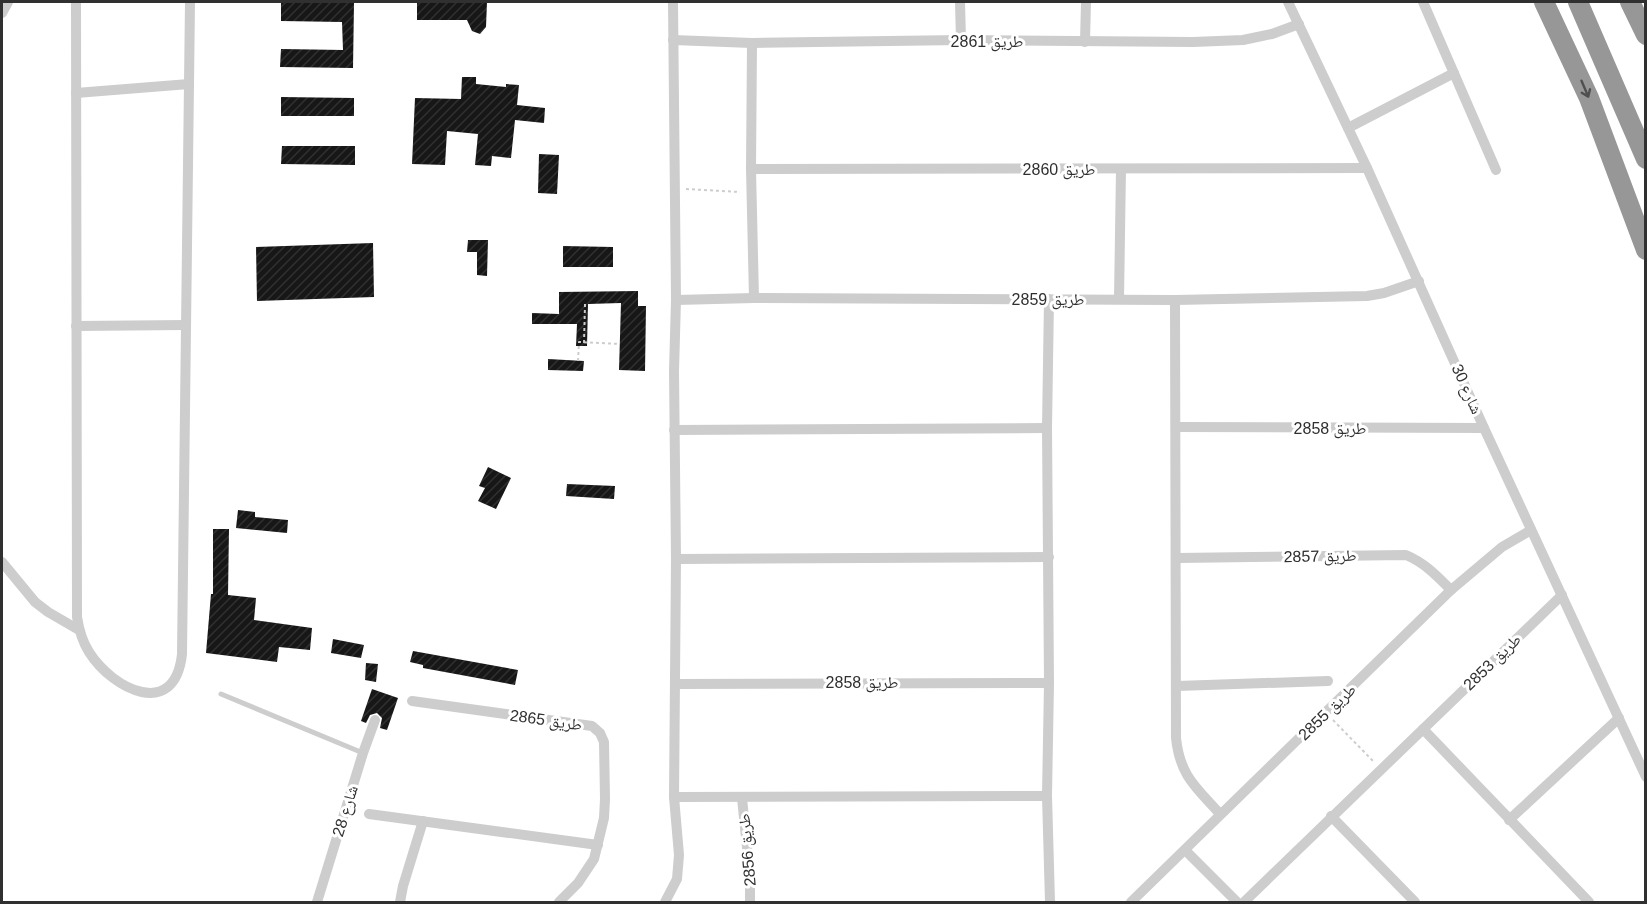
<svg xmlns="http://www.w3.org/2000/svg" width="1647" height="904" font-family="Helvetica,'Noto Naskh Arabic',sans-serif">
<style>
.building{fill:url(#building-hatch)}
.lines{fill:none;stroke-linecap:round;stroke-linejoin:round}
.path{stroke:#cdcdcd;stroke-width:2;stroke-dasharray:3 3;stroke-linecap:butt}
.service{stroke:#cdcdcd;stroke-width:5}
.minor{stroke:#cdcdcd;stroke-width:10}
.motorway{stroke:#979797;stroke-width:20}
.oneway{stroke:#4f4f4f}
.labels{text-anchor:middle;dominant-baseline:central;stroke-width:6;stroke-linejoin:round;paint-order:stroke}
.street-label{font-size:16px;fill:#303030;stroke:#fff}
</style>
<defs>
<pattern id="building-hatch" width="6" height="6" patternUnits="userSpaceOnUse" patternTransform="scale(1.5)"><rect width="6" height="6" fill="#171717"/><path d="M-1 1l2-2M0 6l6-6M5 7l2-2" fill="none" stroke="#303030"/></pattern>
</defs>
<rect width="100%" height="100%" fill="#fff"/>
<g class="building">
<polygon points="417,2 487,2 486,27 480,34 472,31 467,20 417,20"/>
<polygon points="281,3 354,3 353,68 280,67 281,49 343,50 342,22 281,21"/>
<polygon points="462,77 476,77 476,84 506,87 506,84 519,85 517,105 545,108 544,123 515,120 511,158 492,156 491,166 475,165 478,134 447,131 445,165 412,164 415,98 461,99"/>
<polygon points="281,97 354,98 354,116 281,116"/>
<polygon points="282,146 355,146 355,165 281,164"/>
<polygon points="539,154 559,155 557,194 538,193"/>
<polygon points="468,240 488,240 487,276 477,275 477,252 467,252"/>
<polygon points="373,243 374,297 257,301 256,247"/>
<polygon points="563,246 613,247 613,267 563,267"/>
<polygon points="638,291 638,306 646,306 645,371 619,370 621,303 588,304 587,346 576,346 577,324 532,324 532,313 559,314 559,292"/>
<polygon points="548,359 584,361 583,371 548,370"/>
<polygon points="488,467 511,478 496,509 478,501 485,488 479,486"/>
<polygon points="567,484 615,486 614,499 566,496"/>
<polygon points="238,510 255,512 255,517 288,520 287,533 236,528"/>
<polygon points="213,529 229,529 228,595 256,598 254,620 312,628 310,650 279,647 277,662 206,653 211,594 213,594"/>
<polygon points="333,639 364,645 361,658 331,653"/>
<polygon points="413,651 518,670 515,685 423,668 423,665 410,662"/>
<polygon points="366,663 378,664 376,682 365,680"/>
<polygon points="372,689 398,698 387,730 380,728 382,718 377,713 370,715 366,723 361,721"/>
</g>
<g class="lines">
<g class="path">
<polyline points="686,189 740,192"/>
<polyline points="584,343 585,304"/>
<polyline points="578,361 579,342 620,344"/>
<polyline points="1333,720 1373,761"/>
</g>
<polyline class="service" points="221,694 363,753"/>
<g class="minor">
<path d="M76,2L77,617C79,630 82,641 89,652C113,690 175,720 182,654L190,2"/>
<polyline points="960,2 961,40"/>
<polyline points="1288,2 1367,168 1484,428 1646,777"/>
<polyline points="1423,2 1496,170"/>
<polyline points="2,13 8,2"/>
<polyline points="673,40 752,43 961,40 1193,42 1243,40 1272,34 1299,24"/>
<polyline points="1085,42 1086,2"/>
<polyline points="752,43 751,169 754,298"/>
<polyline points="76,93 189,84"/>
<polyline points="1348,128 1454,73"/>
<polyline points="751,169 1367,168"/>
<polyline points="1049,299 1047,428 1049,683 1047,796 1050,902"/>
<polyline points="1119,299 1121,169"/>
<polyline points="676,300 754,298 1175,300 1367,296 1384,293 1419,281"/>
<path d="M1175,300L1176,738C1180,776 1196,787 1220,814"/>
<polyline points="76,326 186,325"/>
<polyline points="1177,427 1484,428"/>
<polyline points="674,430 1047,428"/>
<path d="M1177,558L1406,555C1425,563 1437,576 1451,590"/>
<polyline points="676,559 1049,557"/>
<polyline points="2,562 35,602 48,612 79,630"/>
<polyline points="675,684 1049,683"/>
<polyline points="1177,686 1328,681"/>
<polyline points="412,701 592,726 600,733 604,742 605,799 604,818 594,859 578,883 559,902"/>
<polyline points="1423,729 1589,902"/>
<polyline points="674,797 1047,796"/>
<polyline points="742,798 750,877 750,902"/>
<polyline points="369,814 598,845"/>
<polyline points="1331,816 1415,902"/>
<polyline points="1509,820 1619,718"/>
<polyline points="1185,850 1237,902"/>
<polyline points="317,902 363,753 375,720"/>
<polyline points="400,902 403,886 423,821"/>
<polyline points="665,902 677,879 679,855 674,797 676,559 674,371 676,300 673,2"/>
<polyline points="1131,902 1451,590 1502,547 1531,530"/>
<polyline points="1244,902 1562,595"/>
</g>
<g class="motorway">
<polyline points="1544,2 1589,98 1646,250"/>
<polyline points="1578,2 1646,159"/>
<polyline points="1630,2 1646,35"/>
</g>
</g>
<defs><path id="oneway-shaft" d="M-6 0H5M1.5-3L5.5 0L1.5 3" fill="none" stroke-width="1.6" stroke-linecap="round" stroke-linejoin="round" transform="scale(1.5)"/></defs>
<use class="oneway" href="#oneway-shaft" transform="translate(1585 89) rotate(67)"/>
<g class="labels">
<g class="street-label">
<text x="987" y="41">طريق 2861</text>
<text x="1059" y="169">طريق 2860</text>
<text x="1048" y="299">طريق 2859</text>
<text transform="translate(1467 389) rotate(66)">شارع 30</text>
<text x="1330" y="428">طريق 2858</text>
<text transform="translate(1320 556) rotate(-1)">طريق 2857</text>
<text transform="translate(1492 662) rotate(-44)">طريق 2853</text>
<text x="862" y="682">طريق 2858</text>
<text transform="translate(1327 712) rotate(-44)">طريق 2855</text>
<text transform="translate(546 720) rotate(8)">طريق 2865</text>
<text transform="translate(345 811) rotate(-73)">شارع 28</text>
<text transform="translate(747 850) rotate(-95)">طريق 2856</text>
</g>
</g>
<rect width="1647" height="904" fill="none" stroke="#303030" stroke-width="6"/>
</svg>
